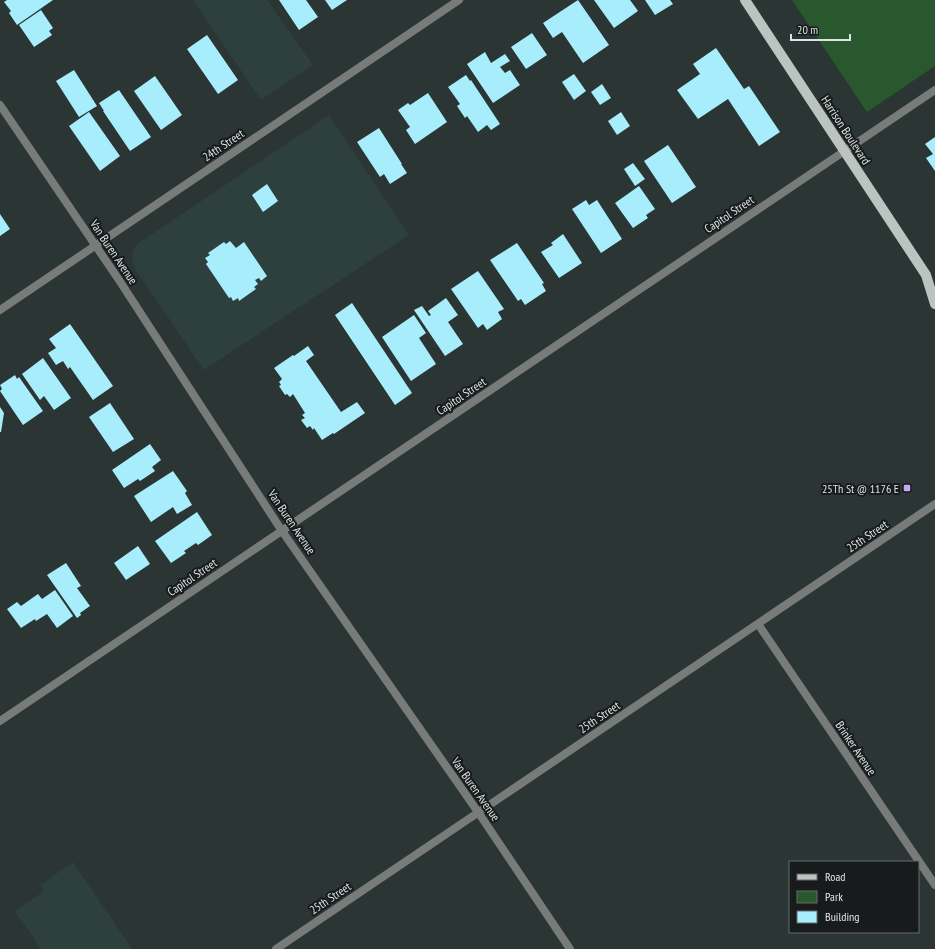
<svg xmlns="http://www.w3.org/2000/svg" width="935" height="949" font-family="'PT Sans Narrow',sans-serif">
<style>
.built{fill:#2d403e}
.green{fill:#29572e}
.building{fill:#a8edfc}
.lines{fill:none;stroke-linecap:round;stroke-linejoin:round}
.minor{stroke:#777c7a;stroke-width:8}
.tertiary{stroke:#777c7a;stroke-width:8}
.primary{stroke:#bbc4c0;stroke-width:10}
.poi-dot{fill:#c1a8f3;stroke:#171b1b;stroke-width:1.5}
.labels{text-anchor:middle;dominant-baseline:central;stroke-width:4;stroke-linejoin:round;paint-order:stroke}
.street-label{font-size:12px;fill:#dce3e2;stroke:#171b1b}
.poi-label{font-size:12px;fill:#dce3e2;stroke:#171b1b;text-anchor:end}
</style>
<rect width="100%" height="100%" fill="#2a3534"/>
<g class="built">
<polygon points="193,0 267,0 313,65 261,100"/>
<polygon points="329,115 409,235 204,370 137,272 133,264 132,259 133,251 136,245"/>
<polygon points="73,862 132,949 41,949 15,911 44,891 40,885"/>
</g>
<polygon class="green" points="792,0 935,0 935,66 867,112"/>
<g class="building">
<polygon points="7,0 53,0 17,25 9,13 11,11 4,2"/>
<polygon points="279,0 306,0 318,17 299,30"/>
<polygon points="325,0 347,0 332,10"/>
<polygon points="578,0 609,45 583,63 562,32 553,38 543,23"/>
<polygon points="594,0 630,0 638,11 614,28"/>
<polygon points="645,0 670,0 673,4 655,15"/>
<polygon points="41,10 53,28 49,31 52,35 34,47 19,25"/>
<polygon points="532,33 547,55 526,69 511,47"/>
<polygon points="207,35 238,80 218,94 187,49"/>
<polygon points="716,48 744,89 749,86 780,132 759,146 728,99 698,119 677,90 700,74 693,64"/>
<polygon points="485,52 491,63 505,54 510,61 500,67 505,73 510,70 520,85 493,103 467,64"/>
<polygon points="74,70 97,106 79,117 56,81"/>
<polygon points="574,74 586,91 574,100 562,82"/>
<polygon points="466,75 470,81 471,80 500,124 491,130 487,125 478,132 467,116 465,118 457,106 460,104 448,87"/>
<polygon points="155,76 182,115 161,130 134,91"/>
<polygon points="602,84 611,98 600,105 591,92"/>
<polygon points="119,90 151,137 130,151 103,111 104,111 99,103"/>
<polygon points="428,93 447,122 415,144 406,130 410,127 398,110 408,103 410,105"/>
<polygon points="89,112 120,156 100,171 69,126"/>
<polygon points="621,112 630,126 617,135 608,121"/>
<polygon points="379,128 402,164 401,164 407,173 390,184 384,174 380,177 357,142"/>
<polygon points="935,137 935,171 926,158 933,154 925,144"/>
<polygon points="668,145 696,187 672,203 644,161"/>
<polygon points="633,163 645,179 635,186 624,169"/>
<polygon points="267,184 278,201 263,212 252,195"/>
<polygon points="639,186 655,209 646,215 648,218 633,228 615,203"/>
<polygon points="586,200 589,205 597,200 622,239 601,253 572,209"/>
<polygon points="0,214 10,229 0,236"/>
<polygon points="563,234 582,263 559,278 541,252 553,245 551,243"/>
<polygon points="230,241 236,248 244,242 267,276 261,281 259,278 255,280 258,284 254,287 256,289 239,301 238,298 233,301 231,297 229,298 206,264 208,262 205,258 210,255 208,253 224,242 226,244"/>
<polygon points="517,243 544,283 542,284 546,291 525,305 521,299 518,301 490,260"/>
<polygon points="478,271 504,309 498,312 502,319 487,330 483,324 478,328 451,289"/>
<polygon points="446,298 458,315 448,322 463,344 445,356 414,310 422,306 429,316 431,315 428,311"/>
<polygon points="352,303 412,393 395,405 335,315"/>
<polygon points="414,315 426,333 419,338 436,364 411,381 382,337"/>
<polygon points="70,324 113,386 93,400 70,367 68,369 63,361 56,365 48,353 56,348 49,339"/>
<polygon points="308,346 314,355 306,361 341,412 357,402 365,413 334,434 333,433 322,440 314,428 313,430 310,426 307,428 301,420 305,418 302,415 305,413 293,394 290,397 287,394 285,395 279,386 281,385 279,382 282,379 274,368 293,355 294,356"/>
<polygon points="43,358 71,398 54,410 44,396 40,400 22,374"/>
<polygon points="15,375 17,379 19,377 43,411 23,425 0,391 2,389 0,385"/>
<polygon points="110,403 134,439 113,452 89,417"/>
<polygon points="0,407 4,413 1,432 0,432"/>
<polygon points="150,444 161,460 152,467 155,471 140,481 138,479 124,488 112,470"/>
<polygon points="173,471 187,491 185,493 192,505 177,514 173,507 151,522 134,496"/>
<polygon points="197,512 212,535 198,545 196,543 184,551 186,553 171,563 155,541"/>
<polygon points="138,546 150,564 126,580 114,563"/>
<polygon points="66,563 81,586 77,588 90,606 80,613 81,615 77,618 47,575"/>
<polygon points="55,590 73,616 57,628 47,614 36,621 35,619 21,628 7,609 17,602 21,606 38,594 42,599"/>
</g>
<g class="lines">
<g class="minor">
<polyline points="0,105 119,280 282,531 478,812 570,949"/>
<polyline points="758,624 935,885"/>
<polyline points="0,721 935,90"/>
<polyline points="276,949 935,504"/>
</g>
<polyline class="tertiary" points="0,310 459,0"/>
<polyline class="primary" points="745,0 926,275 935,304"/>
</g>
<rect class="poi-dot" x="903" y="484" width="8" height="8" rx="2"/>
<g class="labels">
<g class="street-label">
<text transform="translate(846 130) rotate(57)">Harrison Boulevard</text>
<text transform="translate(223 145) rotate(-34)">24th Street</text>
<text transform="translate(729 214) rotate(-34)">Capitol Street</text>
<text transform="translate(114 252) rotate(56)">Van Buren Avenue</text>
<text transform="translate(461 396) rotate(-34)">Capitol Street</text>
<text transform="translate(292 522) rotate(56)">Van Buren Avenue</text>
<text transform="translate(867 536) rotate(-34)">25th Street</text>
<text transform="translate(192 577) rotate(-34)">Capitol Street</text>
<text transform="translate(599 717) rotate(-34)">25th Street</text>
<text transform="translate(856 748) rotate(56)">Brinker Avenue</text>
<text transform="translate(476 789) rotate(55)">Van Buren Avenue</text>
<text transform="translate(330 898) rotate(-34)">25th Street</text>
</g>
<g class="poi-label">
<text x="899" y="488">25Th St @ 1176 E</text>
</g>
</g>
<rect x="789" y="861" width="130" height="72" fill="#171b1b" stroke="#666b6b"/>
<rect x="797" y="874" width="20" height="6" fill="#bbc4c0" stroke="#666b6b"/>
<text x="825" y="881" font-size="12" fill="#dce3e2">Road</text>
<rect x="797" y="891" width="20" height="12" fill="#29572e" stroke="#666b6b"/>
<text x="825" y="901" font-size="12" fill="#dce3e2">Park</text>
<rect x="797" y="911" width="20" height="12" fill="#a8edfc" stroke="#666b6b"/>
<text x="825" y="921" font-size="12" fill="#dce3e2">Building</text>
<path d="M791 34v6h59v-6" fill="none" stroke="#dce3e2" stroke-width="2"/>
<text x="797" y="34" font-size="12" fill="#dce3e2" stroke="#171b1b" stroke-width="3" paint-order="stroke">20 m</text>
</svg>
